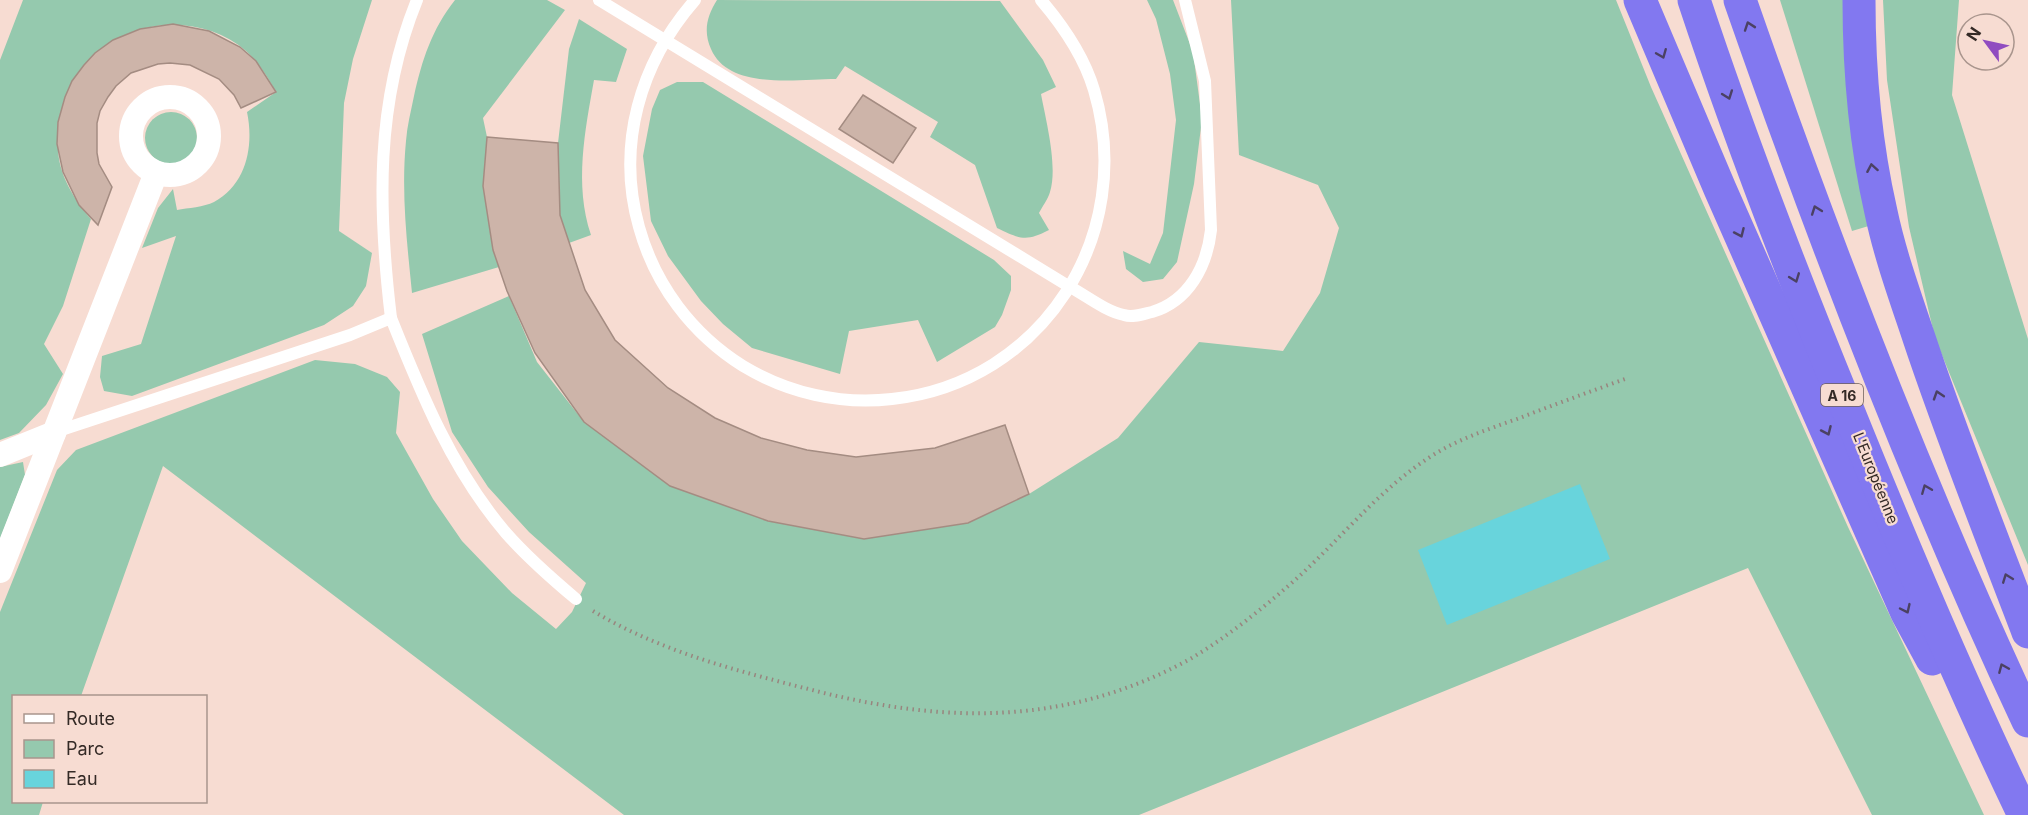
<svg xmlns="http://www.w3.org/2000/svg" width="2028" height="815" font-family="Inter,sans-serif">
<style>
.green{fill:#95c9ae}
.water{fill:#68d4dc}
.building{fill:#cdb4a9;stroke:#a48c82;stroke-width:1.5}
.lines{fill:none;stroke-linecap:round;stroke-linejoin:round}
.path{stroke:#98857e;stroke-width:4;stroke-dasharray:1.5 4.5;stroke-linecap:butt}
.lane{stroke:#fff;stroke-width:12}
.street{stroke:#fff;stroke-width:24}
.highway{stroke:#8278f0;stroke-width:33}
.oneway{stroke:#4b4163}
.labels{text-anchor:middle;dominant-baseline:central;stroke-width:4.5;stroke-linejoin:round;paint-order:stroke}
.shield{fill:#f7dcd2;stroke:#6e5f5a;stroke-width:1.5}
.shield-label{font-size:14px;font-weight:bold;fill:#342a26}
.street-label{font-size:15px;fill:#342a26;stroke:#f7dcd2}
</style>
<rect width="100%" height="100%" fill="#f7dcd2"/>
<g class="green">
<path d="M23,0H372L353,59L344,103L339,231L372,253L366,286L353,306L324,325L132,396L104,391L100,377L102,356L141,344L176,236L142,248L158,208L173,189L177,210C188,208 204,207 214,202C247,184 254,145 247,112L276,92C268,77 258,62 246,51C209,19 150,16 109,44C101,49 92,74 88,83C82,94 58,137 58,145C57,172 74,200 91,219L63,306L44,344L63,374L46,405L19,433L0,440V60Z"/>
<path d="M455,0H547L565,10L483,118L487,137L483,186L493,250L499,267L412,293C407,243 401,192 406,141C407,126 411,111 414,96C422,60 432,29 455,0Z"/>
<path d="M717,0L1000,1L1043,60L1056,87L1041,94C1046,121 1058,166 1050,192C1048,199 1042,207 1039,213L1049,230C1026,242 1020,239 997,228L975,165L930,137L938,122L845,66L836,79C798,79 729,91 711,49C703,31 707,16 717,0Z"/>
<polygon points="1147,0 1173,0 1193,52 1202,119 1194,184 1177,262 1163,279 1143,282 1126,269 1123,251 1150,264 1163,233 1176,120 1170,74 1156,19"/>
<polygon points="1231,0 1616,0 1651,87 1848,527 1984,815 1872,815 1748,568 1139,815 624,815 163,466 81,696 14,696 14,802 43,802 39,815 0,815 0,612 57,470 76,450 315,360 355,364 387,377 400,392 396,433 433,499 462,541 512,593 556,629 572,612 586,583 529,532 488,487 452,432 422,334 509,296 537,362 584,422 670,486 768,521 864,539 968,523 1029,494 1118,438 1199,342 1283,351 1320,293 1339,228 1318,185 1239,155"/>
<polygon points="1780,0 1848,0 1872,225 1852,231"/>
<polygon points="1883,0 1959,0 1952,95 2028,339 2028,565 1935,338 1909,227 1887,80"/>
<path d="M579,19L627,49L616,82L594,80C585,131 574,184 591,235L569,243L560,215L558,143L569,49Z"/>
<polygon points="677,82 703,82 994,260 1011,276 1011,290 1002,315 995,327 937,362 918,320 849,331 840,374 752,348 723,324 701,301 668,256 651,221 643,156 652,109 660,90"/>
<circle cx="171" cy="138" r="26"/>
<polygon points="23,462 25,475 0,539 0,467"/>
</g>
<polygon class="water" points="1580,484 1610,559 1447,625 1418,550"/>
<g class="building">
<polygon points="173,24 209,31 240,47 256,61 276,92 241,108 234,95 219,79 190,65 170,63 158,64 131,73 116,86 108,97 100,111 97,123 97,153 99,164 112,187 98,225 79,205 63,172 57,144 58,122 65,97 72,81 84,65 95,53 113,40 140,29"/>
<polygon points="863,95 916,128 893,163 839,129"/>
<polygon points="487,137 558,143 560,215 585,290 615,340 668,388 715,418 761,438 807,450 856,457 935,448 1005,425 1029,494 968,523 864,539 768,521 670,486 584,422 535,353 507,291 493,250 483,186"/>
</g>
<g class="lines">
<path class="path" d="M593,611C663,653 742,672 820,692C949,724 1070,725 1190,659C1224,639 1257,613 1287,587C1335,546 1375,493 1427,459C1455,440 1486,430 1517,419C1553,405 1589,392 1625,379"/>
<g class="lane">
<path d="M599,0L1070,287C1087,296 1105,311 1124,315C1133,318 1143,314 1152,312C1189,301 1207,266 1211,230L1205,81L1185,0"/>
<path d="M695,0C640,63 616,145 639,227C655,285 692,334 743,366C788,393 840,405 892,399C1043,383 1137,234 1094,90C1084,56 1064,27 1041,0"/>
<path d="M391,318C378,209 375,103 417,0"/>
<path d="M55,432L350,335L391,318C421,393 452,470 506,533C527,557 551,578 576,599"/>
</g>
<g class="street">
<circle cx="170" cy="136" r="39"/>
<polyline points="0,455 54,433"/>
<polyline points="0,571 156,173"/>
</g>
<g class="highway">
<polyline points="1640,0 1720,189 1907,613 1932,659"/>
<path d="M1694,0C1739,136 1791,271 1845,403C1901,542 1959,680 2024,815"/>
<path d="M1740,0C1825,244 1918,487 2028,721"/>
<path d="M1859,0C1859,72 1865,142 1881,212C1890,255 1905,296 1919,338C1952,437 1991,535 2028,632"/>
</g>
</g>
<defs><path id="oneway-chevron" d="M-2-3.5L2.5 0L-2 3.5" fill="none" stroke-width="1.6" stroke-linecap="round" stroke-linejoin="round" transform="scale(1.5)"/></defs>
<g class="oneway">
<use href="#oneway-chevron" transform="translate(1749 26) rotate(-109)"/>
<use href="#oneway-chevron" transform="translate(1662 54) rotate(68)"/>
<use href="#oneway-chevron" transform="translate(1728 95) rotate(70)"/>
<use href="#oneway-chevron" transform="translate(1872 168) rotate(-100)"/>
<use href="#oneway-chevron" transform="translate(1816 210) rotate(-110)"/>
<use href="#oneway-chevron" transform="translate(1740 233) rotate(66)"/>
<use href="#oneway-chevron" transform="translate(1795 278) rotate(69)"/>
<use href="#oneway-chevron" transform="translate(1938 395) rotate(-108)"/>
<use href="#oneway-chevron" transform="translate(1827 431) rotate(66)"/>
<use href="#oneway-chevron" transform="translate(1926 489) rotate(-112)"/>
<use href="#oneway-chevron" transform="translate(2007 578) rotate(-111)"/>
<use href="#oneway-chevron" transform="translate(1906 609) rotate(65)"/>
<use href="#oneway-chevron" transform="translate(2003 668) rotate(-113)"/>
</g>
<g class="labels">
<rect class="shield" x="1821" y="384" width="42" height="22" rx="4.5"/>
<g class="shield-label">
<text x="1842" y="395">A 16</text>
</g>
<g class="street-label">
<text transform="translate(1876 478) rotate(68)">L'Européenne</text>
</g>
</g>
<rect x="12" y="695" width="195" height="108" fill="#f7dcd2" stroke="#a9958d" stroke-width="1.5"/>
<rect x="24" y="714" width="30" height="9" fill="#ffffff" stroke="#a9958d" stroke-width="1.5"/>
<text x="66" y="725" font-size="18" fill="#342a26">Route</text>
<rect x="24" y="740" width="30" height="18" fill="#95c9ae" stroke="#a9958d" stroke-width="1.5"/>
<text x="66" y="755" font-size="18" fill="#342a26">Parc</text>
<rect x="24" y="770" width="30" height="18" fill="#68d4dc" stroke="#a9958d" stroke-width="1.5"/>
<text x="66" y="785" font-size="18" fill="#342a26">Eau</text>
<g transform="translate(1986 42) rotate(303)"><circle r="28" fill="#f7dcd2" stroke="#a9958d" stroke-width="1.5"/>
<path d="M0-4.5L10 22L0 15L-10 22Z" fill="#904cc0"/>
<text y="-9" font-size="16" font-weight="bold" text-anchor="middle" fill="#342a26">N</text>
</g>
</svg>
